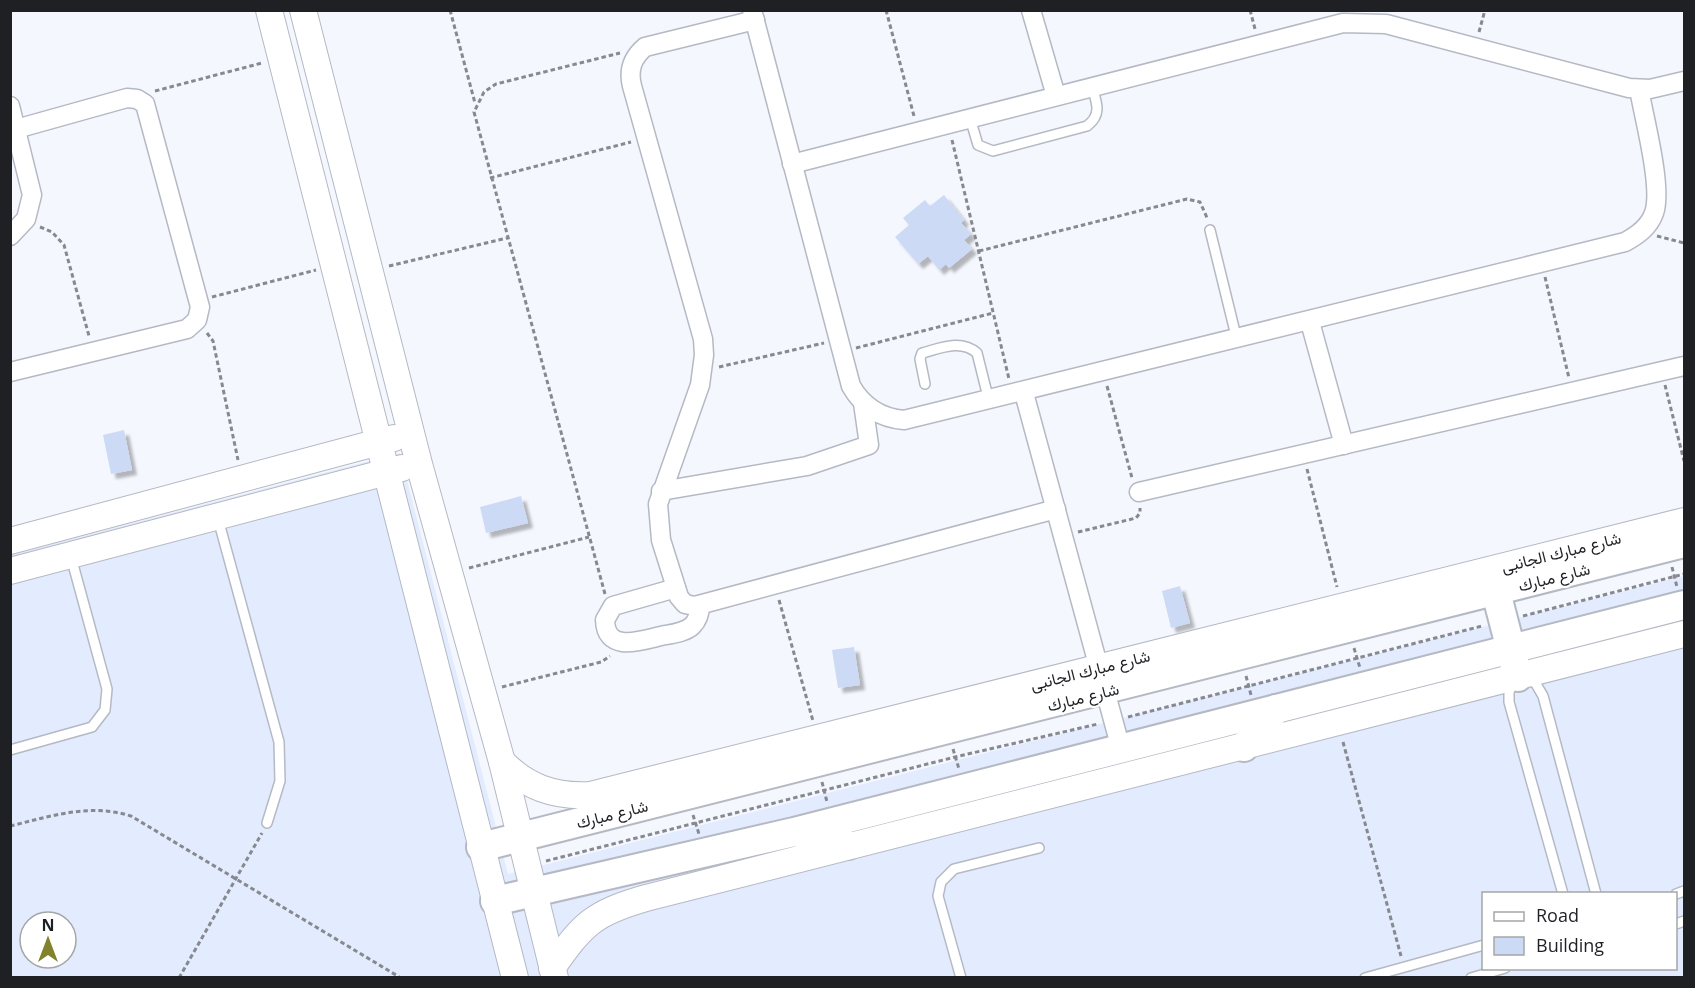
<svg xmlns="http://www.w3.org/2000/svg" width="1695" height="988" font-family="'Open Sans',Vazirmatn,sans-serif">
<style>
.built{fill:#e3ebfe;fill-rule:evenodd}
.building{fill:#cddaf6;filter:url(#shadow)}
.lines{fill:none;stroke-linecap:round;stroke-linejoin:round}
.lane-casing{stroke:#b4b9c4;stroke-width:12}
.street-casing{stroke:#b4b9c4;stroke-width:21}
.secondary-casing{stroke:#b4b9c4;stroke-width:28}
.primary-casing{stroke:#b4b9c4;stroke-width:32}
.path{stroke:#87898f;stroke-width:3;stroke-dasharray:4.5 3;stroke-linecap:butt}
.lane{stroke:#fff;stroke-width:9}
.street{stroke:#fff;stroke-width:18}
.secondary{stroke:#fff;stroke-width:26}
.primary{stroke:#fff;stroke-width:28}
.labels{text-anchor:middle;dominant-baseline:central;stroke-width:4.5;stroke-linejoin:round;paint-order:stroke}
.street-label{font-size:16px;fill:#1e2024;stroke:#fff}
</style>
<defs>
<filter id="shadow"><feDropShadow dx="5" dy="5" stdDeviation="1.5" flood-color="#0004"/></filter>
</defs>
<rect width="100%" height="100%" fill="#f4f7fe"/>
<path class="built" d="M400,453L508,874L1684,576V977L11,978V555ZM1484,894H1676V968H1484ZM30,922H66V958H30Z"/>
<g class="building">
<polygon points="944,195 964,220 961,223 971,234 964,240 972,249 949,268 946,264 939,270 928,256 918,264 895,237 909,225 903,218 925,200 930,206"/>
<polygon points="124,430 132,470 111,474 103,435"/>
<polygon points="521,496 528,523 486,533 480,507"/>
<polygon points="1180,586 1190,623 1171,628 1162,591"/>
<polygon points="854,647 860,685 838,688 832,650"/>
</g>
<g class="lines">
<defs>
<g id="lane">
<path d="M970,118L978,145L993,151L1087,126C1102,115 1097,103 1092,87"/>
<polyline points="1210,230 1237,340"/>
<path d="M925,384L920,359L922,353C941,348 961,339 977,353L989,401"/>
<polyline points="218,519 279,742 280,781 267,823"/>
<polyline points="1528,678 1536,684 1543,696 1596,894"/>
<polyline points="1513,682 1509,692 1509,702 1563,894"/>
<polyline points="10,750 92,727 105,710 107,689 71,557"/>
<polyline points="1676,894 1684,891"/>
<polyline points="1676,924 1684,921"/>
<polyline points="961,978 938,896 941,882 954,869 1039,848"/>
<polyline points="1365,978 1484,945"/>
<polyline points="1471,978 1505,968"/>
</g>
<g id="street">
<path d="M752,10L851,386C863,407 880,418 904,420L1625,242C1638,235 1649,227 1654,213C1663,188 1644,118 1639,89"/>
<polyline points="1031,10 1056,96"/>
<path d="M755,20L645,47C632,58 628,70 632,86L703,339L704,355L700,385L658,504L661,540L679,597L685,604L695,606L1056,509"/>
<polyline points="10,106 32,195 26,219 10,236"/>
<polyline points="792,164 1343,23 1386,24 1629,88 1650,89 1684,81"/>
<polyline points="1310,322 1344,445"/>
<polyline points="10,372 187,329 197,320 200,307 145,104 137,99 127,98 16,129"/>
<polyline points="1024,393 1121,749"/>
<polyline points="661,491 807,466 869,445 863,403"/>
<polyline points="1139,492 1684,366"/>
<path d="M676,588L613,606L605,620C606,653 640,641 661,636C671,634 684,633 692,626C698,620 700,613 700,605"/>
</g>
<g id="secondary">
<polyline points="269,10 515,978"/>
<polyline points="303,10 419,464 502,762 555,978"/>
<polyline points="10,541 394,438"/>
<polyline points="10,571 402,468"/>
<path d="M502,762C527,787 554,797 590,795L1684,521"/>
<path d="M552,968C583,924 593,913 646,898L1684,634"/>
</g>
<g id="primary">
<polyline points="1496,592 1518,677"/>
<polyline points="1244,747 1276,709"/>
<polyline points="799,833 848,845"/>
<polyline points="481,847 1684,543"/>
<polyline points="495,901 794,832 1684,605"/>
</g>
</defs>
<use href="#lane" class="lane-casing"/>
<use href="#street" class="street-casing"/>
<use href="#secondary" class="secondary-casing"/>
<use href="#primary" class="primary-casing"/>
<g class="path">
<polyline points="450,10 475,103"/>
<polyline points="886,10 914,116"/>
<polyline points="1250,10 1255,29"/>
<polyline points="1479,32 1485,10"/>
<polyline points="155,91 262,63"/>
<polyline points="952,140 1009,379"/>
<polyline points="490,178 631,142"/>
<polyline points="40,227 52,232 64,245 89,336"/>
<polyline points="1657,236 1684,243"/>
<polyline points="979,251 1187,199 1200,202 1208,220"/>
<polyline points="389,266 507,238"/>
<polyline points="1545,277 1569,378"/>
<polyline points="212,297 316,270"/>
<polyline points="207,333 213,341 238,460"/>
<polyline points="856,348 993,313"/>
<polyline points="719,367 824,343"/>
<polyline points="1665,385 1684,461"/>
<polyline points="1107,386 1132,478"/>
<polyline points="1307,469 1337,587"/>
<polyline points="1078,532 1136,518 1140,513 1140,508"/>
<polyline points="1672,567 1677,587"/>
<polyline points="469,568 589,537"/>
<polyline points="605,594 474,112 484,92 496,84 620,53"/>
<polyline points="779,600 813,721"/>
<polyline points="1523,616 1684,574"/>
<polyline points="1354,648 1360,668"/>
<polyline points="1246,676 1251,695"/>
<polyline points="502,687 601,662 610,656"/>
<polyline points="1128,717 1482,626"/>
<polyline points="1343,742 1401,956"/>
<polyline points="953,749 959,769"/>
<polyline points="822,782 827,802"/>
<polyline points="693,815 699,834"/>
<path d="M10,826C52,816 89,803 131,816L401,978"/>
<polyline points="546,861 955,757 1098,724"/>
<polyline points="179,978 262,833"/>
</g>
<use href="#lane" class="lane"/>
<use href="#street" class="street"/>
<use href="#secondary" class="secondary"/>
<use href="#primary" class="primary"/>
</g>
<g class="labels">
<g class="street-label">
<text transform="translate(1561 552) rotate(-14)">شارع مبارك الجانبى</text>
<text transform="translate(1554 577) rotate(-14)">شارع مبارك</text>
<text transform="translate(1090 670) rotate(-14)">شارع مبارك الجانبى</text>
<text transform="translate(1083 697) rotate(-14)">شارع مبارك</text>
<text transform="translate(612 814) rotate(-14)">شارع مبارك</text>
</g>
</g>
<rect width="1695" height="988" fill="none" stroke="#1e2024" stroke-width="24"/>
<rect x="1482" y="892" width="195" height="78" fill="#ffffff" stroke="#a5a6a7" stroke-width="1.5"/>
<rect x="1494" y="912" width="30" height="9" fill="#ffffff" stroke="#a5a6a7" stroke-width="1.5"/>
<text x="1536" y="922" font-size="18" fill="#1e2024">Road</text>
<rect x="1494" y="937" width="30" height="18" fill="#cddaf6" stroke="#a5a6a7" stroke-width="1.5"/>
<text x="1536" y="952" font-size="18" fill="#1e2024">Building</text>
<g transform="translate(48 940)"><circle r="28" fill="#ffffff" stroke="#a5a6a7" stroke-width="1.5"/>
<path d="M0-4.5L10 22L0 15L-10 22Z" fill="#81822b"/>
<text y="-9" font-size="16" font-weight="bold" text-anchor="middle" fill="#1e2024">N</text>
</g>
</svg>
